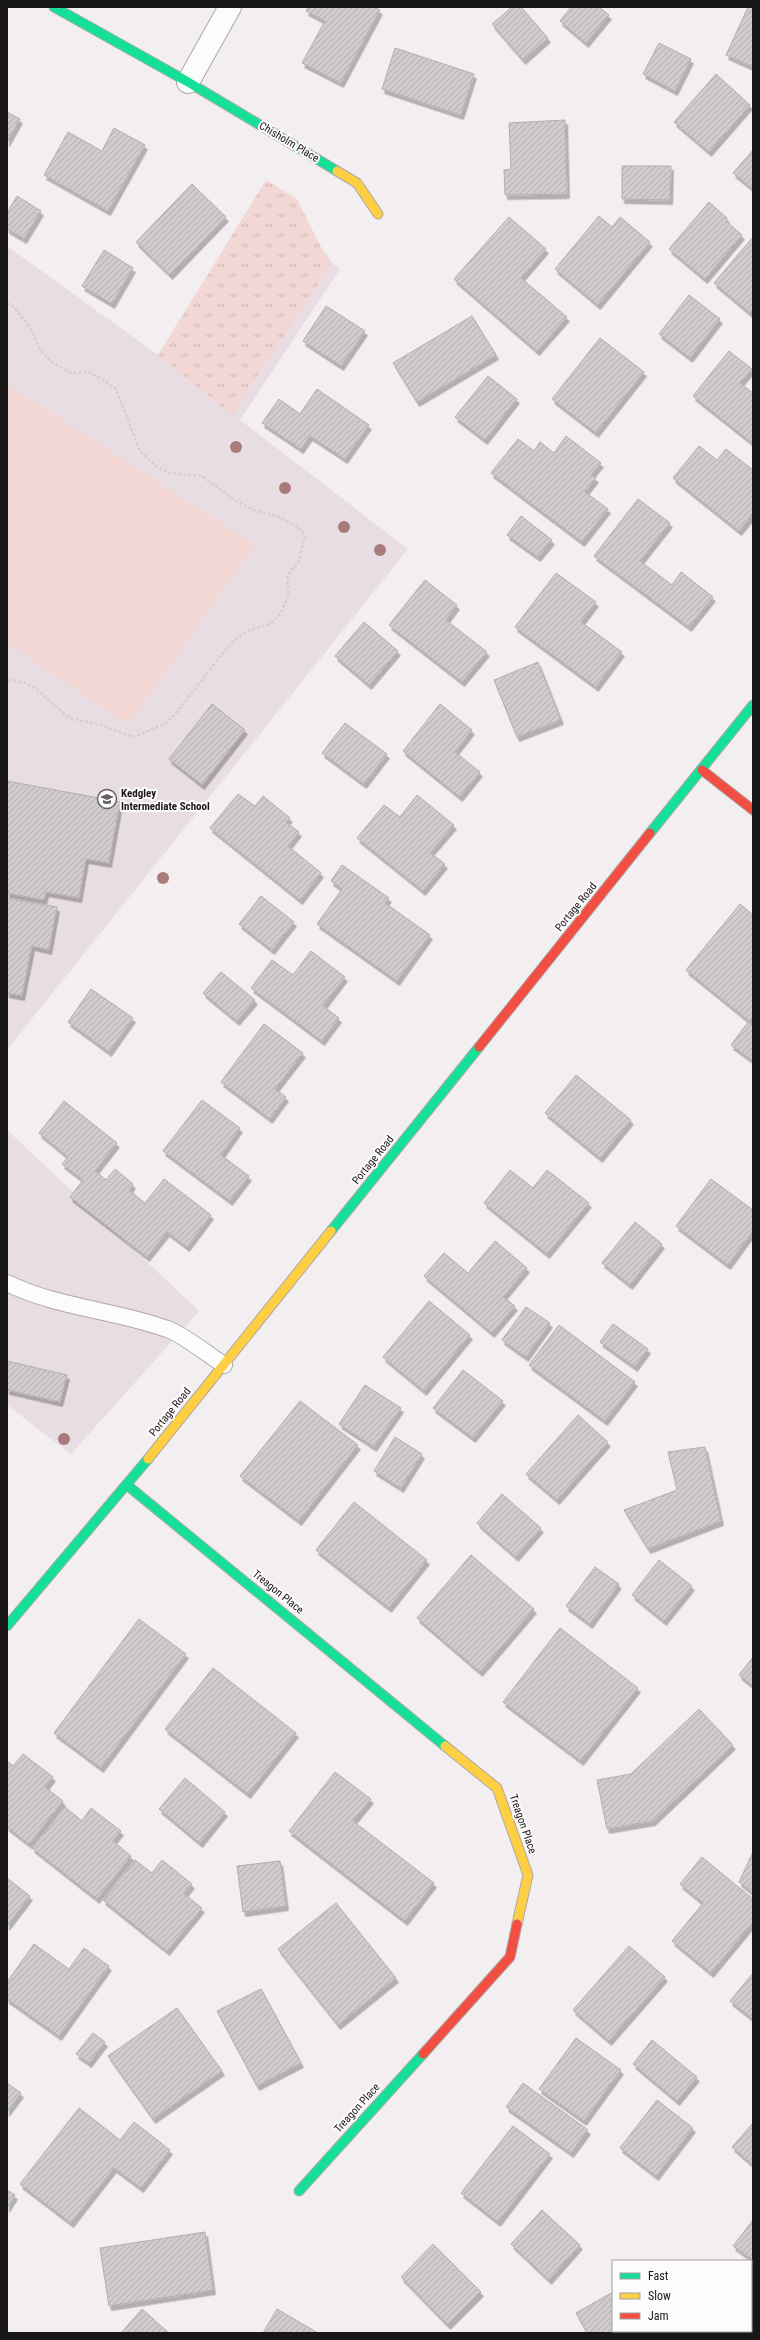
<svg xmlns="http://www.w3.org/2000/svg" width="760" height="2340" font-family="'Roboto Condensed',sans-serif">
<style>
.built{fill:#e8dde2}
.grass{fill:url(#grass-tufts)}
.green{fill:#f2d7d5}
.building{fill:url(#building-hatch);stroke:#b1aeb0;filter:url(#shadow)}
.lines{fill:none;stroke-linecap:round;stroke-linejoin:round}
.lane-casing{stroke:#aca9aa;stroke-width:18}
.street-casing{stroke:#aca9aa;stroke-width:24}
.fast-casing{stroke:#aca9aa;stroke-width:11}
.slow-casing{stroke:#aca9aa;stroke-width:11}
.jam-casing{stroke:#aca9aa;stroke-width:11}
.path{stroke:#d2d1d1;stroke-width:2.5;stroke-dasharray:3 2;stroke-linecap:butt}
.lane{stroke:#fdfcfd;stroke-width:16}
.street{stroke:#fdfcfd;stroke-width:22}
.fast{stroke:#16e098;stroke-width:9}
.slow{stroke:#ffcf43;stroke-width:9}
.jam{stroke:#f24e42;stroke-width:9}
.tree{fill:#a97c7b}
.labels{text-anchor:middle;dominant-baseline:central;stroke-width:4;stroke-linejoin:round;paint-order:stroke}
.street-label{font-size:11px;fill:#191618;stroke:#fefbfc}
.poi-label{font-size:11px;font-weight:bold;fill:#191618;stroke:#fefbfc;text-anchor:start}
</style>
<defs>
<pattern id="grass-tufts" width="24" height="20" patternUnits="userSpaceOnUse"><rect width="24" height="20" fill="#f2d7d5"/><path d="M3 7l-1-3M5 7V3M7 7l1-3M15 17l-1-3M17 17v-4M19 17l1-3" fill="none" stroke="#cfb8b6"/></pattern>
<pattern id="building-hatch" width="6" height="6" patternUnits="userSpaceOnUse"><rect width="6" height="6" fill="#d0ccce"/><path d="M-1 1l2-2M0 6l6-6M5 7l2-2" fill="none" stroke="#b2aeb0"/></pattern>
<filter id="shadow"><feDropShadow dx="2.5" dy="4.5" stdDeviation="0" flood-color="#0004"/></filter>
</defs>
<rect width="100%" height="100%" fill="#f3eef0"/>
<g class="built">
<polygon points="7,246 158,355 232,414 332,263 340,269 240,420 408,549 7,1050"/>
<polygon points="7,1130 199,1311 71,1454 7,1405"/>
</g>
<polygon class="grass" points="266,180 297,199 321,247 332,263 232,415 158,355"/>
<polygon class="green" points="7,384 255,545 128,725 7,643"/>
<g class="building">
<polygon points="308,7 374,7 380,10 341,83 302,63 325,21 306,11"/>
<polygon points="512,7 521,7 548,38 523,60 492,24"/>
<polygon points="571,7 599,7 609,15 586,43 560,21"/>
<polygon points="748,7 753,7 753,67 726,55"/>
<polygon points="659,43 691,59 675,91 643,74"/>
<polygon points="395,48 474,74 461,115 382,89"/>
<polygon points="716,74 750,105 709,152 674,122"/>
<polygon points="7,112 20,119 7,142"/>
<polygon points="565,120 567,194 505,195 504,170 511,169 509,123"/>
<polygon points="114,128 145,145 108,211 44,175 68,132 102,151"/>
<polygon points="753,150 753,189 733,173"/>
<polygon points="622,166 671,166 670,200 622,199"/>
<polygon points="192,184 226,217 170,275 136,242"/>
<polygon points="17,196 41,211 24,239 7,229 7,213"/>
<polygon points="709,202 727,218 726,221 742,235 705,279 669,249"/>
<polygon points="599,216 612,227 620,217 650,242 598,305 555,269"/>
<polygon points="509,217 546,249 521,278 567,317 537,351 454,279"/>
<polygon points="753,237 753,309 750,313 714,283"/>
<polygon points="104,250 133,268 112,304 82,286"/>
<polygon points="689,295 720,319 690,358 659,334"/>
<polygon points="326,306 365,331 341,366 303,341"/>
<polygon points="472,316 496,355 417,402 393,363"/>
<polygon points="600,338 644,372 596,433 552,399"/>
<polygon points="729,351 752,369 740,383 753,393 753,439 751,442 693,396"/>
<polygon points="488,376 517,399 485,440 455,417"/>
<polygon points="317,389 369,425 345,459 310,436 301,449 262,423 279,399 300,414"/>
<polygon points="566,436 601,463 591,475 596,478 585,492 608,509 582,542 491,473 518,439 534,451 540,442 554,453"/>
<polygon points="699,446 717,460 726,449 753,470 753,514 739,531 673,478"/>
<polygon points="638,499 670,523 640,561 672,585 681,572 713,597 689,627 594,556"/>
<polygon points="521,516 552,540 538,557 507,535"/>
<polygon points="556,573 596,602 581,622 622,652 596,687 515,627"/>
<polygon points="425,580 457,605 446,620 487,652 462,682 389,625"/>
<polygon points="364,622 398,651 369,685 335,656"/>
<polygon points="538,662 561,720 517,737 494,680"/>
<polygon points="212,704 245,730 202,785 169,759"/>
<polygon points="440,704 472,730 455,752 480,772 460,797 403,751"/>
<polygon points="345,723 387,754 364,784 322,753"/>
<polygon points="7,781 120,802 109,863 86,859 79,898 46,892 44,900 7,893"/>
<polygon points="238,794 255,806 263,796 290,818 286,822 299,832 288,846 321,873 300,900 210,828"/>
<polygon points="417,795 454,825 430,853 445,864 423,891 357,838 384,805 400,817"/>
<polygon points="342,865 389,898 385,903 430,935 397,981 317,924 342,889 331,881"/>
<polygon points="261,896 294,922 272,950 239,924"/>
<polygon points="7,898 57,907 49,950 32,946 22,996 7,993"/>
<polygon points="740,904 753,915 753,1016 749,1021 686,970"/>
<polygon points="311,951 345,977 323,1006 339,1018 322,1041 251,988 272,960 293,975"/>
<polygon points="221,972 255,1000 237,1021 203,993"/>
<polygon points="91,989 133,1018 109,1052 68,1022"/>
<polygon points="748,1022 753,1026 753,1061 731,1045"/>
<polygon points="264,1024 303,1053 275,1089 286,1097 270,1119 221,1082"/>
<polygon points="576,1075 631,1120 600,1158 545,1113"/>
<polygon points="202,1100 240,1128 221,1155 249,1176 230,1201 163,1151"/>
<polygon points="64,1101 117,1143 95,1171 106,1180 115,1169 133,1184 129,1190 145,1203 164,1179 211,1215 187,1247 167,1232 147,1257 70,1197 83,1180 62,1164 68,1157 39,1133"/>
<polygon points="510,1170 533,1188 547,1170 589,1203 547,1254 484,1203"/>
<polygon points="711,1179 753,1210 753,1231 728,1265 676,1226"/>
<polygon points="635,1222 662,1244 630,1285 602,1263"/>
<polygon points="495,1241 527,1268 503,1297 515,1306 492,1333 424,1276 444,1253 468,1273"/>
<polygon points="429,1301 470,1335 424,1391 383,1357"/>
<polygon points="526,1307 550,1323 526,1357 502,1340"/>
<polygon points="613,1324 648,1349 635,1367 600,1342"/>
<polygon points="559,1325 635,1382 605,1421 529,1365"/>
<polygon points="7,1361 67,1375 60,1402 7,1390"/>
<polygon points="463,1370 503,1401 473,1438 433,1408"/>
<polygon points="365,1385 401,1408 374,1447 339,1424"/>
<polygon points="300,1401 358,1445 299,1521 240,1476"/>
<polygon points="578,1415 608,1442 557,1500 526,1474"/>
<polygon points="395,1437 422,1454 401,1488 374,1471"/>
<polygon points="705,1447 721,1521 648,1549 624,1510 677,1490 668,1452"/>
<polygon points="502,1494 541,1528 516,1557 477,1523"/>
<polygon points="354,1502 427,1560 389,1608 316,1550"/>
<polygon points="471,1555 534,1609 480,1672 417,1618"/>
<polygon points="659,1560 692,1586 664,1621 632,1595"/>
<polygon points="595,1567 619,1584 590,1624 566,1606"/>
<polygon points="139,1619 186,1654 101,1768 54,1733"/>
<polygon points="560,1628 638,1688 581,1761 503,1702"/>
<polygon points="753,1657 753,1686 739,1675"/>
<polygon points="213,1668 296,1733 248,1794 165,1729"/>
<polygon points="699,1709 733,1745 653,1821 607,1829 597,1780 631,1774"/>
<polygon points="23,1754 53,1777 45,1787 63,1801 29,1844 7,1827 7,1761 13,1766"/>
<polygon points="335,1772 371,1799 353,1821 434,1883 405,1921 289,1831"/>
<polygon points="185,1778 225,1812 200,1843 159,1809"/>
<polygon points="65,1807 82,1821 91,1808 121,1831 113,1841 131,1856 97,1899 32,1848"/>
<polygon points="753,1852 753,1893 739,1882"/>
<polygon points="702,1857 753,1899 753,1922 711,1973 672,1941 703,1903 680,1884"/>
<polygon points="135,1860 152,1873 162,1860 192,1884 184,1894 202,1908 167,1951 103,1900"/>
<polygon points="280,1861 286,1906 243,1912 237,1866"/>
<polygon points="7,1878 30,1896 7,1926"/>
<polygon points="336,1903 396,1978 338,2025 278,1949"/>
<polygon points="34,1944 69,1969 84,1948 109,1966 59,2036 7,1999 7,1982"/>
<polygon points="629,1946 665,1977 609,2041 573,2010"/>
<polygon points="753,1973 753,2019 730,2001"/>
<polygon points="261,1989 301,2063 257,2086 217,2011"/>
<polygon points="177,2008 222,2071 153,2119 108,2056"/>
<polygon points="93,2033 105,2042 89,2063 76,2054"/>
<polygon points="576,2038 621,2070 584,2121 539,2089"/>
<polygon points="652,2040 697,2077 677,2101 633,2064"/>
<polygon points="7,2083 21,2093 7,2112"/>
<polygon points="523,2083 588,2130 571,2153 506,2107"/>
<polygon points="657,2100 693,2128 656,2176 620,2148"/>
<polygon points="79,2108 120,2140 134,2122 170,2150 141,2188 114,2168 71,2223 20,2184"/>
<polygon points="753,2123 753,2165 732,2147"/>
<polygon points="513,2126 550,2154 498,2222 461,2193"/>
<polygon points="7,2190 15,2195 7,2208"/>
<polygon points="542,2210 580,2245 549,2280 511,2244"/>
<polygon points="753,2220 753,2260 733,2246"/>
<polygon points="205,2232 213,2290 109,2306 100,2248"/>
<polygon points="433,2244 481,2292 448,2325 401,2277"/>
<polygon points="613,2292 613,2331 656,2331 657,2333 587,2333 576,2313"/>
<polygon points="142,2309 169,2333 121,2333"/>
<polygon points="277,2309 318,2333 263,2333"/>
</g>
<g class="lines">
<defs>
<path id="lane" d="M7,1283C58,1308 115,1310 167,1329C183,1334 208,1355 224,1365"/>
<polyline id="street" points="188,82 230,7"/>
<g id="fast">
<polyline points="54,7 188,82 337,171"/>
<polyline points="650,833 753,705"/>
<polyline points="331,1231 479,1047"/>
<polyline points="127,1485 445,1746"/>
<polyline points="7,1626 148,1459"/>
<polyline points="299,2191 423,2054"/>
</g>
<g id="slow">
<polyline points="337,171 357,183 378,214"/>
<polyline points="148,1459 331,1231"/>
<polyline points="445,1746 497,1788 528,1875 517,1924"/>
</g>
<g id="jam">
<polyline points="702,770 753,810"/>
<polyline points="479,1047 650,833"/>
<polyline points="423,2054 510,1957 517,1924"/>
</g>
</defs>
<use href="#lane" class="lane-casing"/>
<use href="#street" class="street-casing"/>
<use href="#fast" class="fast-casing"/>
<use href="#slow" class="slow-casing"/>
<use href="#jam" class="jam-casing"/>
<polyline class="path" points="7,303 14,307 30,327 40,350 53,363 71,373 88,372 102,379 116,389 140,451 156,466 170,473 202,476 236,501 254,510 276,516 297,526 305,535 299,561 287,576 289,594 281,613 270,624 247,631 231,643 172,718 162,725 133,737 98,724 69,718 34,687 22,682 7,680"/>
<use href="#lane" class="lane"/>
<use href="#street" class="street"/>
<use href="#fast" class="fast"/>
<use href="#slow" class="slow"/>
<use href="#jam" class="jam"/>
</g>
<g class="tree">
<circle cx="236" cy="447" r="6"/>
<circle cx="285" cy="488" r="6"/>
<circle cx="344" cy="527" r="6"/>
<circle cx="380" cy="550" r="6"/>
<circle cx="163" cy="878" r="6"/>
<circle cx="64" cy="1439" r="6"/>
</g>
<defs>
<symbol id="school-ring" viewBox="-11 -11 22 22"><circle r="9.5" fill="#fefbfc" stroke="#656264" stroke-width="1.5"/><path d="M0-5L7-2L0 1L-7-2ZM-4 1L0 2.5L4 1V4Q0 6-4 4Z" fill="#656264"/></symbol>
</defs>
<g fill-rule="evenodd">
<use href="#school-ring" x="96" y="788" width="22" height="22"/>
</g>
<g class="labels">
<g class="street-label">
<text transform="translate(289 142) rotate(31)">Chisholm Place</text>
<text transform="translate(576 907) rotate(-51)">Portage Road</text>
<text transform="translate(373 1160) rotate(-51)">Portage Road</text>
<text transform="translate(170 1412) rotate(-51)">Portage Road</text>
<text transform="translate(278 1592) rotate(39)">Treagon Place</text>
<text transform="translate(523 1824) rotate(71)">Treagon Place</text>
<text transform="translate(357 2108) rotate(-48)">Treagon Place</text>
</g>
<g class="poi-label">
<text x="121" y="793">Kedgley<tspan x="121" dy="13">Intermediate School</tspan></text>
</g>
</g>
<rect width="760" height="2340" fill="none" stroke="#191618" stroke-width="16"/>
<rect x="612" y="2260" width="140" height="72" fill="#fefbfc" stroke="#a29fa1"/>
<rect x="620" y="2273" width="20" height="6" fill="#16e098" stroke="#a29fa1"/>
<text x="648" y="2280" font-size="12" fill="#191618">Fast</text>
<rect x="620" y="2293" width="20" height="6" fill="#ffcf43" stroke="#a29fa1"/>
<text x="648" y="2300" font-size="12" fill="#191618">Slow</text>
<rect x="620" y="2313" width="20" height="6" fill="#f24e42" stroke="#a29fa1"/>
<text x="648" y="2320" font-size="12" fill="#191618">Jam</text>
</svg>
